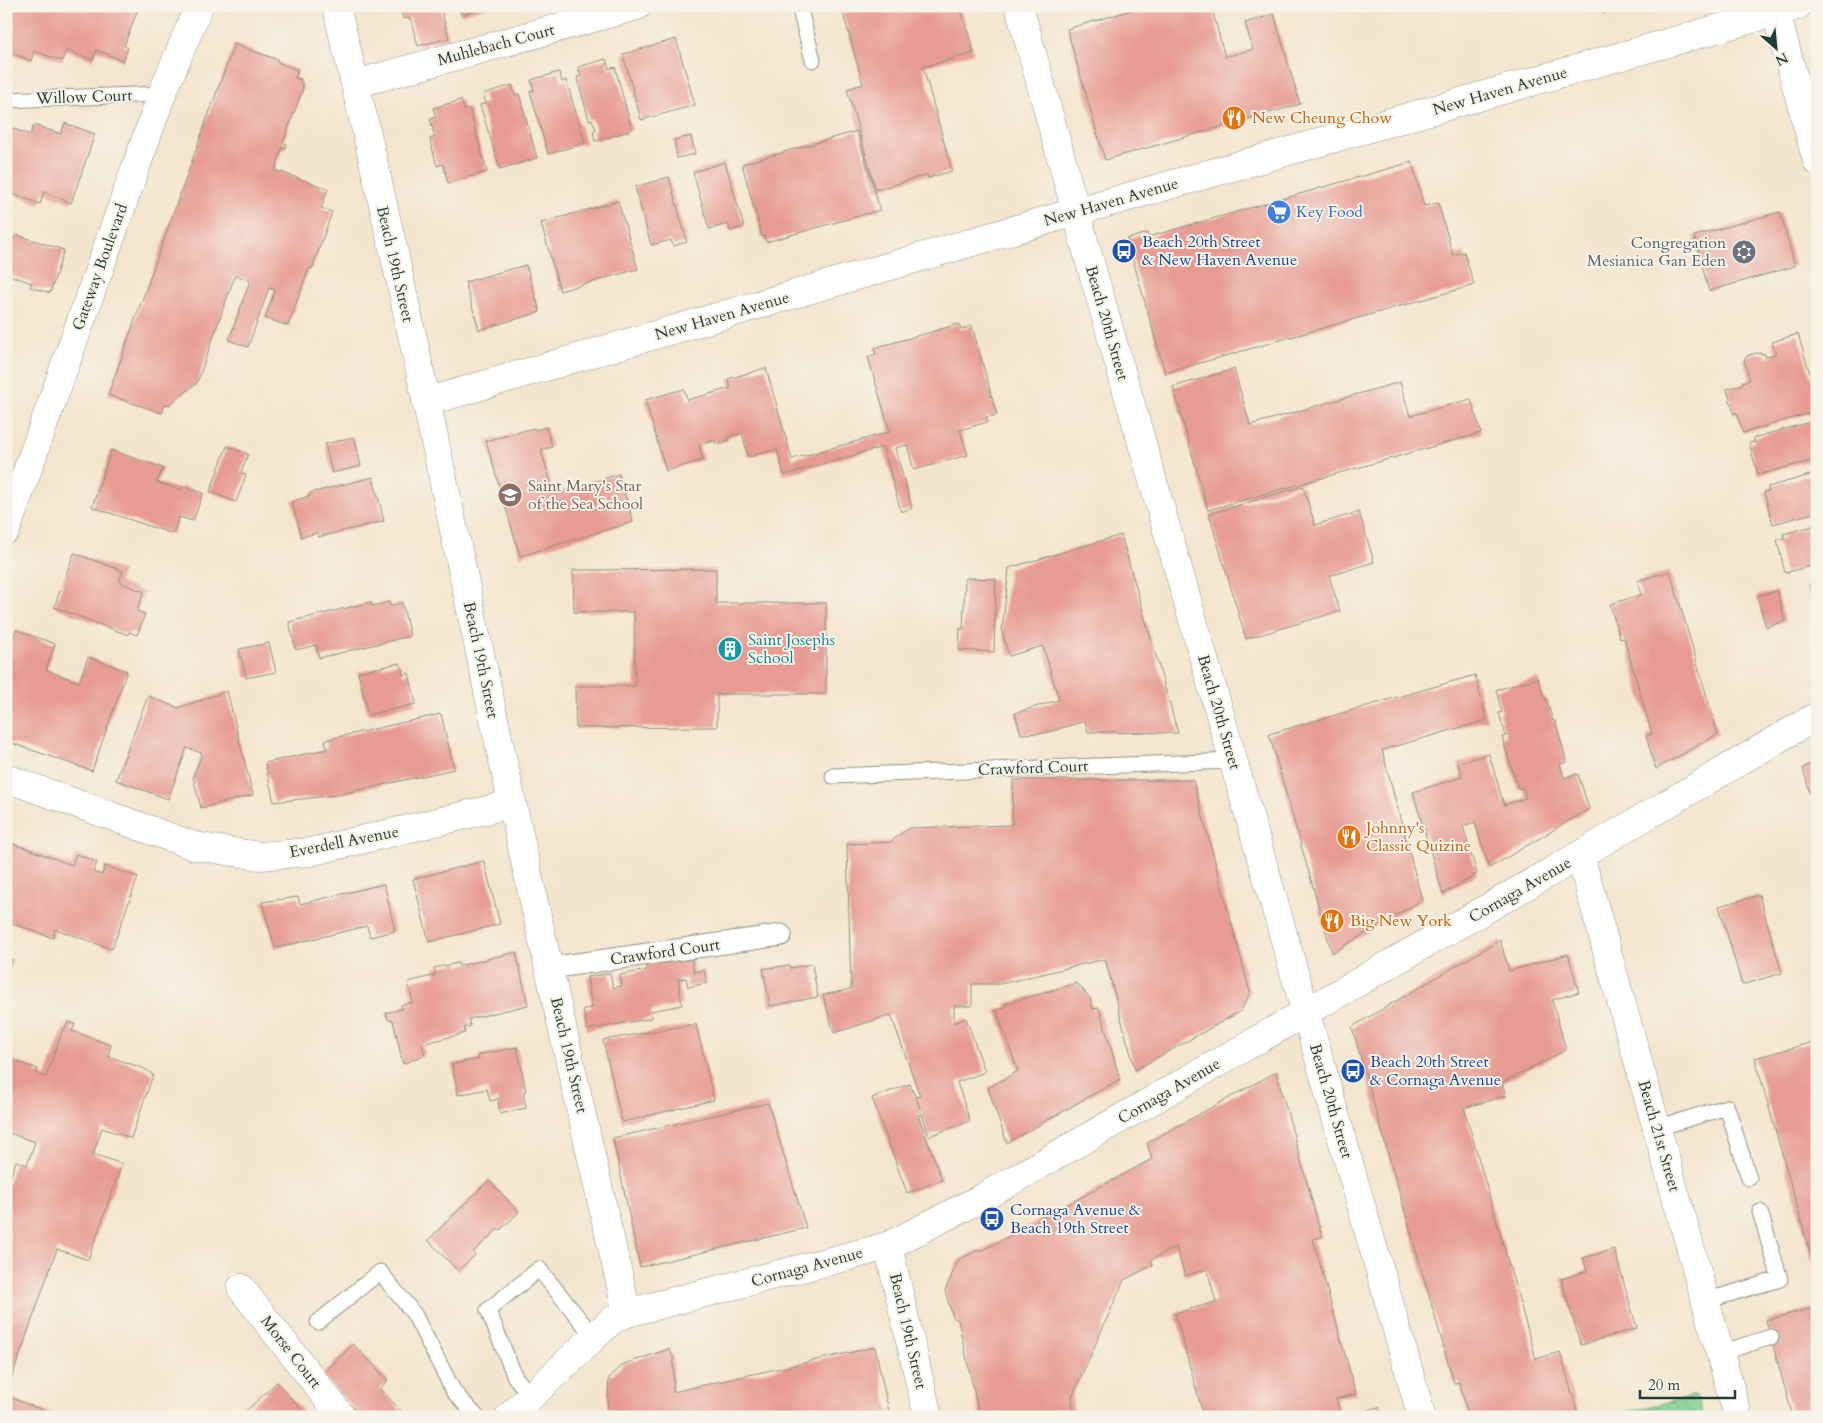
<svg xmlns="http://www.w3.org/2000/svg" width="1823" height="1423" font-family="Cardo,serif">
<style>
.park{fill:url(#park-dots);stroke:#4e8661}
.building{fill:#e79b93}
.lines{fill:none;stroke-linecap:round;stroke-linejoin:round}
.service-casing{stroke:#8a9181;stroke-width:17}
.pedestrian-casing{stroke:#8a9181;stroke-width:23}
.minor-casing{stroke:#8a9181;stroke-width:29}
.tertiary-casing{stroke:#8a9181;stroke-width:29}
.service{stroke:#fff;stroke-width:15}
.pedestrian{stroke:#fff;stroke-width:21}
.minor{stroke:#fff;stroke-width:28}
.tertiary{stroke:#fff;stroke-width:28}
.labels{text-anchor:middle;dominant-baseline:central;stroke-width:4;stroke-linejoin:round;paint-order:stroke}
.street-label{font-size:16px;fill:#1f3d34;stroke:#f7f3e8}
.food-label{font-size:16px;fill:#c56008;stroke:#f7f3e8;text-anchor:start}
.shop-label{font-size:16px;fill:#366cbe;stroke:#f7f3e8;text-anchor:start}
.transit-label{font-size:16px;fill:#164399;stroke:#f7f3e8;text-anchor:start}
.worship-label{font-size:16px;fill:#5b616d;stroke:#f7f3e8;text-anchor:end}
.education-label{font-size:16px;fill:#785e54;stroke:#f7f3e8;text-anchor:start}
.culture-label{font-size:16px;fill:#0d838f;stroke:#f7f3e8;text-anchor:start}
</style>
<defs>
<pattern id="park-dots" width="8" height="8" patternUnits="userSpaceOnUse" patternTransform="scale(1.25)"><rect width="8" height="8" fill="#7ece8e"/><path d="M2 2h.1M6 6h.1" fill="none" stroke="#67a875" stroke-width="1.8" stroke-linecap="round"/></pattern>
</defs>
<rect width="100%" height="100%" fill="#f7f3e8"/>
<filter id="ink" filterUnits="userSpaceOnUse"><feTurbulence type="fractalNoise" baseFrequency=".02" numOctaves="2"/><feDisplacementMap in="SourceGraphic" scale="10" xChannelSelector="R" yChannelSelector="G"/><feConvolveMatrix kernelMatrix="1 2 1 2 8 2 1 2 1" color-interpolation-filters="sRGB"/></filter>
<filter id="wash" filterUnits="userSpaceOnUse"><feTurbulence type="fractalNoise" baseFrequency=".0096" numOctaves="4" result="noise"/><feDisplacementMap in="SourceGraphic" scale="20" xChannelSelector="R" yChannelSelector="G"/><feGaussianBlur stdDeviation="1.12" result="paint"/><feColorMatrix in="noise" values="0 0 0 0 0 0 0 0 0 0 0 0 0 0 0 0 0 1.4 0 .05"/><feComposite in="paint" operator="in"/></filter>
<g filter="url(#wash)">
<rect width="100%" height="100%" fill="#f4e5ce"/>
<polygon class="park" points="1696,1395 1703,1417 1606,1417"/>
<g id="blocks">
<g class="building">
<polygon points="6,6 139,6 124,46 128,48 123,61 97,50 93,60 66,50 62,61 34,51 31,61 6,51"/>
<polygon points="400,6 440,6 449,38 418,46 410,18 403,19"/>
<polygon points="459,6 489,6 489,7 461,15"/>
<polygon points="841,6 960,6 974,53 923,67 952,171 928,178 927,175 876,190 847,89 863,84"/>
<polygon points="1146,6 1211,6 1225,57 1253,49 1245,23 1274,14 1300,104 1105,160 1067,29"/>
<polygon points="1601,6 1629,6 1629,7 1603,14"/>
<polygon points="676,39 695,105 641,120 623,54"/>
<polygon points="234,44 278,60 277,62 298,70 295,78 300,79 303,88 283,143 287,144 285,149 282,148 275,170 328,189 321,208 332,212 312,269 309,268 288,326 265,318 275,290 269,288 248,347 229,340 250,281 235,275 197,383 169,405 165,404 162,413 108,395"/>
<polygon points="606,59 609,69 615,67 632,130 595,141 593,131 596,130 592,119 589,120 577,77 581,76 578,67"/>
<polygon points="559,72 562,82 566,80 585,143 548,154 530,91 534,90 531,80"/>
<polygon points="512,85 515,95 519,94 537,158 500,169 480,105 486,103 483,94"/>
<polygon points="461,100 464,110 469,108 487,172 448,183 443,164 437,166 431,144 430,139 435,137 430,119 436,117 433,108"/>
<polygon points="65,123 95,134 71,203 44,192 40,204 13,194 9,204 6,203 6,126 30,135 34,125 61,134"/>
<polygon points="857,131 880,210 766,242 764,236 762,237 742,164"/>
<polygon points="691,136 695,154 677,158 674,140"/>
<polygon points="725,162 744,227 730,231 728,224 709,229 693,172"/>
<polygon points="1412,162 1424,206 1438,203 1453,255 1464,252 1474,285 1165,373 1127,239 1147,233 1148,237"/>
<polygon points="669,177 687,242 673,246 671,240 651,245 635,187"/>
<polygon points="618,201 638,269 560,291 541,223"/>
<polygon points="1780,212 1795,266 1709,291 1694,236"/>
<polygon points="6,235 15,238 17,235 64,250 50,293 30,287 32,283 6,274"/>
<polygon points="526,265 540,312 479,330 465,282"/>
<polygon points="959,324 961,330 972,326 997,415 986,417 988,422 960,430 968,455 914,470 907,445 895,448 912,508 901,512 883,447 784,475 777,449 748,457 742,433 728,437 729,440 716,444 715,440 699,445 703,460 666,471 645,400 684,389 687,400 731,388 728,379 766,368 792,459 890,432 868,357 876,354 874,348"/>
<polygon points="1798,334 1817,397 1815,399 1817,411 1743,433 1737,413 1734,414 1727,389 1743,384 1742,382 1750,380 1744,360 1747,356 1756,353 1765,354 1765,357 1776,354 1772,342"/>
<polygon points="1234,369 1250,425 1400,382 1410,416 1471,399 1481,433 1208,510 1173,387"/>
<polygon points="1817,420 1817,459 1758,475 1749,443 1755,442 1753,438"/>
<polygon points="546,427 552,447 541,450 554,494 619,474 633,522 520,556 486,441 534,428 535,430"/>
<polygon points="354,437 361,466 332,473 325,444"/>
<polygon points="227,446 248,454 241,473 246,475 236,502 210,492"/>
<polygon points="111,450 163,468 157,482 181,490 182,486 203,493 193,521 179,517 173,534 92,507"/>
<polygon points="1817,473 1817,512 1773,524 1764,492 1769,491 1768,487"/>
<polygon points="373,477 384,521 319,537 318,533 301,537 292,501 310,496 310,493"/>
<polygon points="1303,486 1315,525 1359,512 1374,562 1329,576 1340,611 1246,639 1209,514"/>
<polygon points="1817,525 1817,564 1785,573 1777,540 1784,538 1783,534"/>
<polygon points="1121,535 1178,733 1088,732 1085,721 1045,733 1021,734 1015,713 1059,700 1043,646 1009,656 1002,631 1009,568"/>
<polygon points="74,553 123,571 119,582 144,592 137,611 145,614 137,635 129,632 128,635 54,607"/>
<polygon points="716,569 716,603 826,603 826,694 717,694 717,727 576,728 575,686 635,686 634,612 574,612 573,570"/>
<polygon points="1670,571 1718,734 1656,769 1646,736 1652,734 1624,638 1620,639 1610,604 1641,595 1637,581"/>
<polygon points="965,578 996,579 994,652 959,650 960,628 963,629"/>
<polygon points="1817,582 1817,607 1816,607 1809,584"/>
<polygon points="1777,591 1785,621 1766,627 1757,596"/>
<polygon points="371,602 372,606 389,602 390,606 402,603 410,636 319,658 316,645 296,650 289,622"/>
<polygon points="16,630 55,644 46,670 79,682 88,657 127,671 92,771 6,741 6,657"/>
<polygon points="269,643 276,672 246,678 239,649"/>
<polygon points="400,663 403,675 409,673 416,704 368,715 358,672"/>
<polygon points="1475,675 1487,720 1382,750 1422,900 1332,953 1269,734"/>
<polygon points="1538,678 1544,699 1546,698 1553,721 1555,721 1567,762 1560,764 1564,778 1578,774 1589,809 1489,868 1475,822 1463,826 1477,874 1443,894 1413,792 1462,777 1458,763 1489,754 1504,805 1526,798 1523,788 1518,789 1502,737 1506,736 1499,713 1502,712 1496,690"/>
<polygon points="227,691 253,795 201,808 193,777 202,753 187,748 168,799 116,780 148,696 178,708"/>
<polygon points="441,714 454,769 337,795 274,802 265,763 327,749 325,740"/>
<polygon points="1817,760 1817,815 1816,815 1803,768"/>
<polygon points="1013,780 1193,780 1250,992 1241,1011 1135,1070 1105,959 1000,984 972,984 972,1006 954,1006 954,1023 966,1018 985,1072 957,1082 970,1121 929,1136 922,1114 918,1115 942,1180 907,1193 872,1098 910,1084 920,1108 916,1097 920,1096 891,1015 834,1033 823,995 851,989 847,844 890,842 909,828 1012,825"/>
<polygon points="6,841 72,865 76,854 97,862 93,872 102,875 105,866 138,877 112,949 55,929 53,938 6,921"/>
<polygon points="484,861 500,924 429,942 413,879"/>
<polygon points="384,884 395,931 370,937 367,926 275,948 262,902 298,897 300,904"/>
<polygon points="1759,895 1782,973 1742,985 1719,906"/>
<polygon points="1500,940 1509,971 1568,954 1579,992 1552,1000 1566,1050 1502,1083 1506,1096 1464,1108 1536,1359 1560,1352 1579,1417 1469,1417 1459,1382 1454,1383 1352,1027"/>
<polygon points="516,952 528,1005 469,1019 470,1027 464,1028 465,1033 422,1044 425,1055 403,1064 393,1020 388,1020 386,1013 402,1009 401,1005 413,1002 408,982 436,975 434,968 458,963 459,966"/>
<polygon points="691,956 694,972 704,970 707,983 688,987 686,978 678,979 682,1005 651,1011 652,1018 587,1030 583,1009 592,1008 587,977 610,973 613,988 622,986 620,975 647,970 646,964"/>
<polygon points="6,958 12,960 7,975 6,975"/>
<polygon points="812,964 818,997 770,1006 763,969 790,965 790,968"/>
<polygon points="1077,983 1090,998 1093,1009 1099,1008 1120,1079 1007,1143 988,1088 1018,1071 996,1010 1006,1007 1005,1004"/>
<polygon points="68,1022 75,1024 72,1031 111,1045 108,1056 145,1069 153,1075 131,1138 102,1128 93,1154 122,1164 88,1260 57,1249 7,1391 6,1241 8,1242 10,1233 6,1231 6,1189 16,1161 27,1165 35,1142 6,1132 6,1058 38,1069 36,1073 46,1077 63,1029 65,1029"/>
<polygon points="696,1024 714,1100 622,1122 603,1040"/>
<polygon points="1817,1041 1817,1274 1816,1274 1755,1058"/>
<polygon points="517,1047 526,1091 523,1092 526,1108 500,1114 498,1099 490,1101 487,1089 458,1095 452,1064 479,1059 478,1055"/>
<polygon points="1276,1072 1322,1237 1313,1239 1356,1394 1336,1399 1341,1417 1261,1417 1260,1414 1249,1417 1204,1417 1175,1313 1216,1302 1207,1269 1185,1276 1176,1247 1151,1260 1153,1265 1124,1280 1072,1397 1074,1417 980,1417 958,1320 953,1317 945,1291 958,1260 978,1250 983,1250 1152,1159 1147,1143"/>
<polygon points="768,1103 806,1228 640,1267 613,1138"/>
<polygon points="489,1180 519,1212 499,1231 498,1229 473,1252 475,1255 458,1271 428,1240"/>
<polygon points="1614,1249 1637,1328 1581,1345 1561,1279 1587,1271 1583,1258"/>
<polygon points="1817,1307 1817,1417 1793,1417 1766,1320"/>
<polygon points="353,1344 388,1380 380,1389 407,1417 362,1417 322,1375"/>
<polygon points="875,1347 890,1417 607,1417 609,1378 624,1364 669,1349 674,1359 673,1392"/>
<polygon points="277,1382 308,1417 240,1417"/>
<polygon points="6,1396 61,1417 6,1417"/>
<polygon points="1379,1407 1381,1417 1346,1417 1346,1416"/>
</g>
</g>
</g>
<g filter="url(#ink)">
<use href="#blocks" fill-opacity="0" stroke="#8a9181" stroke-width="1"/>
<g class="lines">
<defs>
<g id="service">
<polyline points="799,6 813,60"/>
<polyline points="6,100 162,94"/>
<polyline points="833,776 1233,761"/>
<polyline points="1657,1128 1727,1107 1749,1178"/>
<polyline points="1705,1301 1780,1279 1760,1212"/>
<polyline points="318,1322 380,1272 414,1314 454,1392 477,1417"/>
<polyline points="1720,1353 1771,1337"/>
<polyline points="531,1396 515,1377 488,1310 539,1269 594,1337"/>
</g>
<polyline id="pedestrian" points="549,968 781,935"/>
<g id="minor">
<path d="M336,6C393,235 440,466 489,696C533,902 580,1107 627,1313"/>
<polyline points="1019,6 1091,266 1422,1417"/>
<polyline points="1774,6 1817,161"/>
<polyline points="355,84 637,6"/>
<polyline points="426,402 1075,212 1797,6"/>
<polyline points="6,530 162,94 199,6"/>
<polyline points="6,778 194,846 260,856 310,852 512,804"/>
<polyline points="1580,855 1738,1417"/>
<polyline points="888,1246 928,1417"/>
<polyline points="241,1288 342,1417"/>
</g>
<polyline id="tertiary" points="509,1417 611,1321 627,1313 888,1246 980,1199 1580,855 1817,716"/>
</defs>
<use href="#service" class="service-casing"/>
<use href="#pedestrian" class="pedestrian-casing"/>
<use href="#minor" class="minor-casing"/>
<use href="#tertiary" class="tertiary-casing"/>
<use href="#service" class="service"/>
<use href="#pedestrian" class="pedestrian"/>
<use href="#minor" class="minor"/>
<use href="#tertiary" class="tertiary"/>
</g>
</g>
<defs>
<symbol id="restaurant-disc" viewBox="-11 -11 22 22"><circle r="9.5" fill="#e8710a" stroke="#f7f3e8"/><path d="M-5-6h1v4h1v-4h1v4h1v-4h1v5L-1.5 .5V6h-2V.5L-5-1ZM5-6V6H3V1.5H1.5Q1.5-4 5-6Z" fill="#fff"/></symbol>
<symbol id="supermarket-disc" viewBox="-11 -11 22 22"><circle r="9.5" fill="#3f7fe0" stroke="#f7f3e8"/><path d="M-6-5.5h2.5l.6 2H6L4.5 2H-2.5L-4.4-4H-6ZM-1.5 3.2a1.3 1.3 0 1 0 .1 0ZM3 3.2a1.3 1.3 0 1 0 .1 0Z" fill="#fff"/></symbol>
<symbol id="bus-disc" viewBox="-11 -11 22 22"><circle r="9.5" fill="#1a4fb4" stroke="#f7f3e8"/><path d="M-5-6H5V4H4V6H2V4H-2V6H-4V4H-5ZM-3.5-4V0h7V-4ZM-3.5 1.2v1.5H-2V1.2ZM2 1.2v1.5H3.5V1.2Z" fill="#fff"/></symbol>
<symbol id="synagogue-disc" viewBox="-11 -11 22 22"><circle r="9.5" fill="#6b7280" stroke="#f7f3e8"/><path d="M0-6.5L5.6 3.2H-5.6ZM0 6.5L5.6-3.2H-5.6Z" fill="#fff"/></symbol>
<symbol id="school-disc" viewBox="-11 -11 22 22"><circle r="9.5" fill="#8d6e63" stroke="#f7f3e8"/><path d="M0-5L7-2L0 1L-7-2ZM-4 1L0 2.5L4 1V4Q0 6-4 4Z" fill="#fff"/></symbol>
<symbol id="building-disc" viewBox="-11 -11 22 22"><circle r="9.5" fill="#0f9aa8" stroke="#f7f3e8"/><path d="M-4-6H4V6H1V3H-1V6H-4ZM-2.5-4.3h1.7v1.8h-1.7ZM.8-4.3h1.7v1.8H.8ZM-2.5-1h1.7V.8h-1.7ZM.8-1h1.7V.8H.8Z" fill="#fff"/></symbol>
</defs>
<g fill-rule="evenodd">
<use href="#restaurant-disc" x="1220" y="104" width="28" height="28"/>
<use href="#supermarket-disc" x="1265" y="198" width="28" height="28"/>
<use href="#bus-disc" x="1110" y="237" width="28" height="28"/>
<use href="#synagogue-disc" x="1730" y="238" width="28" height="28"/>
<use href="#school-disc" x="496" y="481" width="28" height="28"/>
<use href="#building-disc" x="716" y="635" width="28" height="28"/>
<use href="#restaurant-disc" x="1335" y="823" width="28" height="28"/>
<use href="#restaurant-disc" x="1318" y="907" width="28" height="28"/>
<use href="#bus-disc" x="1339" y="1057" width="28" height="28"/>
<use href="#bus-disc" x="978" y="1205" width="28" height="28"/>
</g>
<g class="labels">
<g class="street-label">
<text transform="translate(496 45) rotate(-15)">Muhlebach Court</text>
<text transform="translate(1500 91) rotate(-16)">New Haven Avenue</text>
<text transform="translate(84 97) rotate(-2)">Willow Court</text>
<text transform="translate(1111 202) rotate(-16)">New Haven Avenue</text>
<text transform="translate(395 264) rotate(77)">Beach 19th Street</text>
<text transform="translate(100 267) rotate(-70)">Gateway Boulevard</text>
<text transform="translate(722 316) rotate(-16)">New Haven Avenue</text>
<text transform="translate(1107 323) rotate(74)">Beach 20th Street</text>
<text transform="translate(481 660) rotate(78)">Beach 19th Street</text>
<text transform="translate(1219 712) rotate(74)">Beach 20th Street</text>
<text transform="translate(1033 768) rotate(-2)">Crawford Court</text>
<text transform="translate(344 842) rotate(-11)">Everdell Avenue</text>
<text transform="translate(1520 890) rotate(-30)">Cornaga Avenue</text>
<text transform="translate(665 952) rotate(-8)">Crawford Court</text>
<text transform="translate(569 1055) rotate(77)">Beach 19th Street</text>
<text transform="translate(1169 1091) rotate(-30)">Cornaga Avenue</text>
<text transform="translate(1331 1101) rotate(74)">Beach 20th Street</text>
<text transform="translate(1659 1136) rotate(74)">Beach 21st Street</text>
<text transform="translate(807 1267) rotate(-15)">Cornaga Avenue</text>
<text transform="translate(908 1331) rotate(77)">Beach 19th Street</text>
<text transform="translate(291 1352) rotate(52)">Morse Court</text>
</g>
<g class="food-label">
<text x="1252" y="118">New Cheung Chow</text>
<text x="1366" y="828">Johnny's<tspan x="1366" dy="18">Classic Quizine</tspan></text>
<text x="1350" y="921">Big New York</text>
</g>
<g class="shop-label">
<text x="1296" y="212">Key Food</text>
</g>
<g class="transit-label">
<text x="1142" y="242">Beach 20th Street<tspan x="1142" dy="18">&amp; New Haven Avenue</tspan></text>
<text x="1370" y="1062">Beach 20th Street<tspan x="1370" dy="18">&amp; Cornaga Avenue</tspan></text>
<text x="1010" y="1210">Cornaga Avenue &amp;<tspan x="1010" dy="18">Beach 19th Street</tspan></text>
</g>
<g class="worship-label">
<text x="1726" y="243">Congregation<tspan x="1726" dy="18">Mesianica Gan Eden</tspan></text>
</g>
<g class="education-label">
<text x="528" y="486">Saint Mary's Star<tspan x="528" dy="18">of the Sea School</tspan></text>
</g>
<g class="culture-label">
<text x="748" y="640">Saint Josephs<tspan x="748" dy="18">School</tspan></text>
</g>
</g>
<rect width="1823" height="1423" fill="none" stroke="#f7f3e8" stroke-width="25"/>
<g transform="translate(1776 48) rotate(153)" stroke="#f7f3e8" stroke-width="4" paint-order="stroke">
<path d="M0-4L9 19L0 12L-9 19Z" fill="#1f3d34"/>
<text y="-8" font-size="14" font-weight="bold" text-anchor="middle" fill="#1f3d34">N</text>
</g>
<path d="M1640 1390v8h95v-8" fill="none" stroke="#1f3d34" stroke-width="2.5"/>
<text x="1648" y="1390" font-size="15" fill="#1f3d34" stroke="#f7f3e8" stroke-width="4" paint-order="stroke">20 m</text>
</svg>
